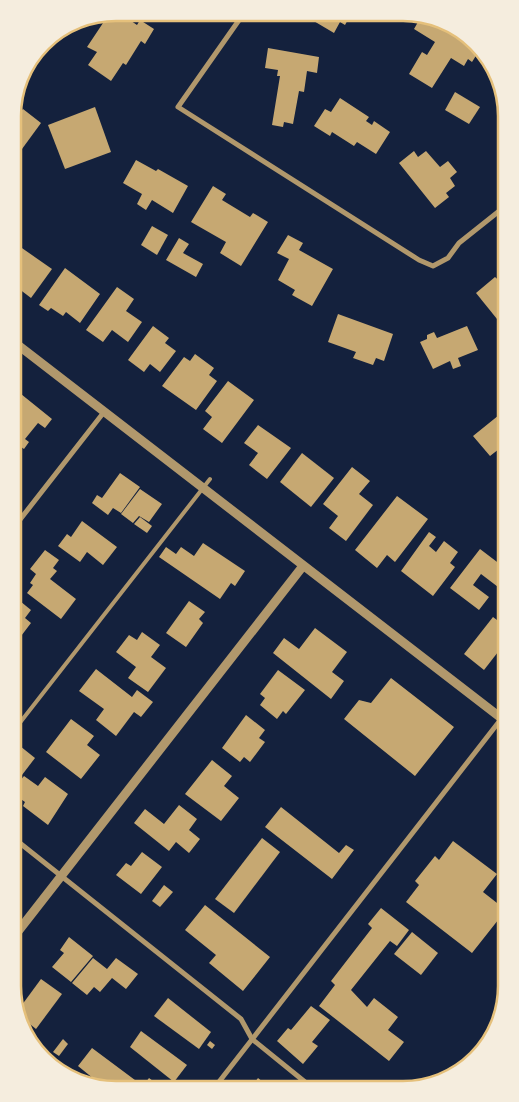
<svg xmlns="http://www.w3.org/2000/svg" width="519" height="1102" font-family="'IBM Plex Sans',sans-serif">
<style>
.building{fill:#c6a872}
.lines{fill:none;stroke-linecap:round;stroke-linejoin:round}
.service{stroke:#b1986c;stroke-width:4}
.minor{stroke:#b1986c;stroke-width:5}
.tertiary{stroke:#b1986c;stroke-width:9}
.rim{fill:none;stroke:#e5c07b;stroke-width:2.5}
</style>
<rect width="100%" height="100%" fill="#14213d"/>
<g class="building">
<polygon points="109,14 119,19 121,14 137,25 140,20 154,29 145,44 141,41 126,65 123,63 111,81 88,65 97,52 87,47"/>
<polygon points="316,14 351,14 345,25 340,22 334,33 312,20"/>
<polygon points="405,14 422,14 471,39 479,51 472,62 468,59 464,66 451,58 432,88 409,74 422,52 427,55 435,42 414,29 418,22"/>
<polygon points="66,27 68,33 55,40 54,35"/>
<polygon points="268,48 319,57 317,73 307,71 304,92 299,91 293,124 284,122 283,127 272,125 280,76 277,76 278,70 265,68"/>
<polygon points="21,78 24,80 18,89"/>
<polygon points="455,92 480,107 469,124 445,110"/>
<polygon points="340,98 369,117 366,121 372,125 374,121 390,132 376,154 357,142 354,146 332,132 330,136 314,126 325,109 331,112"/>
<polygon points="95,107 111,152 65,169 48,125"/>
<polygon points="23,109 41,123 22,149 13,143 13,122"/>
<polygon points="414,151 418,157 426,151 440,167 448,161 457,172 450,178 455,186 446,193 449,197 435,208 399,163"/>
<polygon points="136,160 156,171 158,169 188,186 173,213 152,200 146,210 137,204 142,194 123,183"/>
<polygon points="14,184 21,189 14,200"/>
<polygon points="213,186 226,194 222,200 250,217 253,213 268,222 241,266 220,253 226,242 191,222"/>
<polygon points="152,226 168,235 157,255 141,245"/>
<polygon points="288,235 303,243 299,250 333,269 312,306 292,295 295,290 278,280 289,259 277,253"/>
<polygon points="179,238 189,244 183,253 203,264 196,277 166,260"/>
<polygon points="19,246 52,269 31,298 14,285 14,253"/>
<polygon points="65,268 100,294 80,323 66,312 63,316 51,308 48,311 39,305"/>
<polygon points="495,277 504,285 504,314 497,319 476,293"/>
<polygon points="117,287 134,299 126,311 142,322 128,342 112,330 103,342 86,330"/>
<polygon points="338,314 393,334 384,361 376,358 373,365 353,358 356,352 328,342"/>
<polygon points="153,326 169,338 165,343 176,351 160,372 150,364 144,372 128,360"/>
<polygon points="467,326 478,350 458,358 461,366 453,369 450,361 433,369 420,342 427,339 427,335 434,332 437,338"/>
<polygon points="195,354 214,368 209,375 217,381 196,410 162,386 184,357 190,361"/>
<polygon points="228,381 254,400 222,443 203,429 212,417 205,411"/>
<polygon points="21,394 52,419 45,428 38,423 25,439 29,442 24,449 14,442 14,403"/>
<polygon points="504,411 504,455 499,449 490,456 473,436"/>
<polygon points="258,425 291,448 267,479 249,465 258,453 244,443"/>
<polygon points="302,453 334,478 311,507 280,482"/>
<polygon points="352,467 370,481 359,494 373,505 346,541 329,528 338,516 323,504"/>
<polygon points="120,473 140,487 121,513 113,508 108,515 92,503 97,495 102,498"/>
<polygon points="140,489 162,504 149,522 139,516 133,523 121,514"/>
<polygon points="397,496 428,519 395,562 387,555 377,568 355,550"/>
<polygon points="140,517 152,526 147,533 134,524"/>
<polygon points="82,521 117,547 103,565 87,552 80,562 58,546 67,534 71,537"/>
<polygon points="429,532 436,537 429,546 436,552 444,541 458,552 450,563 455,567 433,596 401,571"/>
<polygon points="203,543 245,571 235,586 231,583 220,599 159,557 166,547 176,554 181,547 194,556"/>
<polygon points="480,549 505,568 505,586 502,590 481,574 473,585 489,597 479,610 450,588"/>
<polygon points="45,550 59,560 53,568 57,571 50,579 76,599 61,619 27,593 33,585 30,583 36,574 30,569"/>
<polygon points="15,597 31,610 25,618 31,623 15,644"/>
<polygon points="189,601 205,612 199,619 203,623 186,647 166,633"/>
<polygon points="493,617 505,626 505,643 484,670 464,654"/>
<polygon points="315,628 347,652 332,672 344,681 331,699 273,653 284,638 299,649"/>
<polygon points="142,632 160,645 151,657 166,668 148,692 128,678 136,667 116,652 129,635 137,640"/>
<polygon points="96,669 132,697 137,690 153,702 141,717 134,712 116,736 96,720 104,709 79,691"/>
<polygon points="278,670 305,690 286,714 283,711 277,719 260,705 265,698 260,694"/>
<polygon points="391,678 454,727 415,776 344,719 359,700 371,703"/>
<polygon points="246,715 265,730 259,738 265,742 250,762 244,757 240,762 222,748"/>
<polygon points="71,719 94,736 87,745 100,755 81,779 46,752"/>
<polygon points="15,742 35,758 22,775 15,770"/>
<polygon points="212,760 232,776 224,786 239,798 221,821 185,794"/>
<polygon points="24,776 38,786 45,777 68,794 48,825 23,806 25,802 15,795 15,787"/>
<polygon points="179,805 197,819 189,830 200,839 189,853 176,842 169,851 134,823 145,809 164,824"/>
<polygon points="281,807 339,853 346,845 354,850 332,879 265,827"/>
<polygon points="262,838 280,852 234,913 215,899"/>
<polygon points="453,841 497,874 483,892 506,910 472,953 406,902 419,885 415,881 435,856 439,860"/>
<polygon points="142,852 162,867 141,894 116,875 126,863 131,866"/>
<polygon points="164,885 173,892 160,907 152,901"/>
<polygon points="205,905 270,957 243,991 209,963 216,955 185,930"/>
<polygon points="381,908 409,930 397,946 390,941 351,990 367,1007 374,998 398,1017 388,1030 404,1042 389,1061 319,1006 335,985 331,981 372,928 368,924"/>
<polygon points="412,932 438,953 421,975 394,954"/>
<polygon points="69,937 93,956 71,982 52,967 64,953 60,950"/>
<polygon points="93,958 107,969 116,958 138,974 126,989 112,978 100,992 94,987 87,995 72,983"/>
<polygon points="41,979 62,994 36,1029 16,1013"/>
<polygon points="168,998 211,1032 199,1049 154,1016"/>
<polygon points="311,1006 330,1020 312,1042 318,1046 303,1064 277,1041 288,1028 291,1030"/>
<polygon points="141,1031 187,1065 174,1082 130,1047"/>
<polygon points="63,1039 68,1044 59,1056 53,1052"/>
<polygon points="210,1041 215,1045 212,1049 207,1045"/>
<polygon points="92,1048 143,1086 149,1078 161,1087 105,1088 78,1066"/>
<polygon points="258,1078 269,1087 251,1087"/>
</g>
<g class="lines">
<polyline class="service" points="15,729 210,479"/>
<g class="minor">
<polyline points="244,13 178,107 419,260 433,266 448,258 459,243 503,208"/>
<polyline points="15,526 104,412"/>
<polyline points="16,840 241,1019 252,1039 310,1086"/>
<polyline points="215,1087 505,714"/>
</g>
<g class="tertiary">
<polyline points="14,342 505,721"/>
<polyline points="16,934 303,566"/>
</g>
</g>
<path d="M0 0H519V1102H0ZM116 21H403A95 95 0 0 1 498 116V986A95 95 0 0 1 403 1081H116A95 95 0 0 1 21 986V116A95 95 0 0 1 116 21Z" fill="#f5edde" fill-rule="evenodd"/>
<path class="rim" d="M116 21H403A95 95 0 0 1 498 116V986A95 95 0 0 1 403 1081H116A95 95 0 0 1 21 986V116A95 95 0 0 1 116 21Z"/>
</svg>
